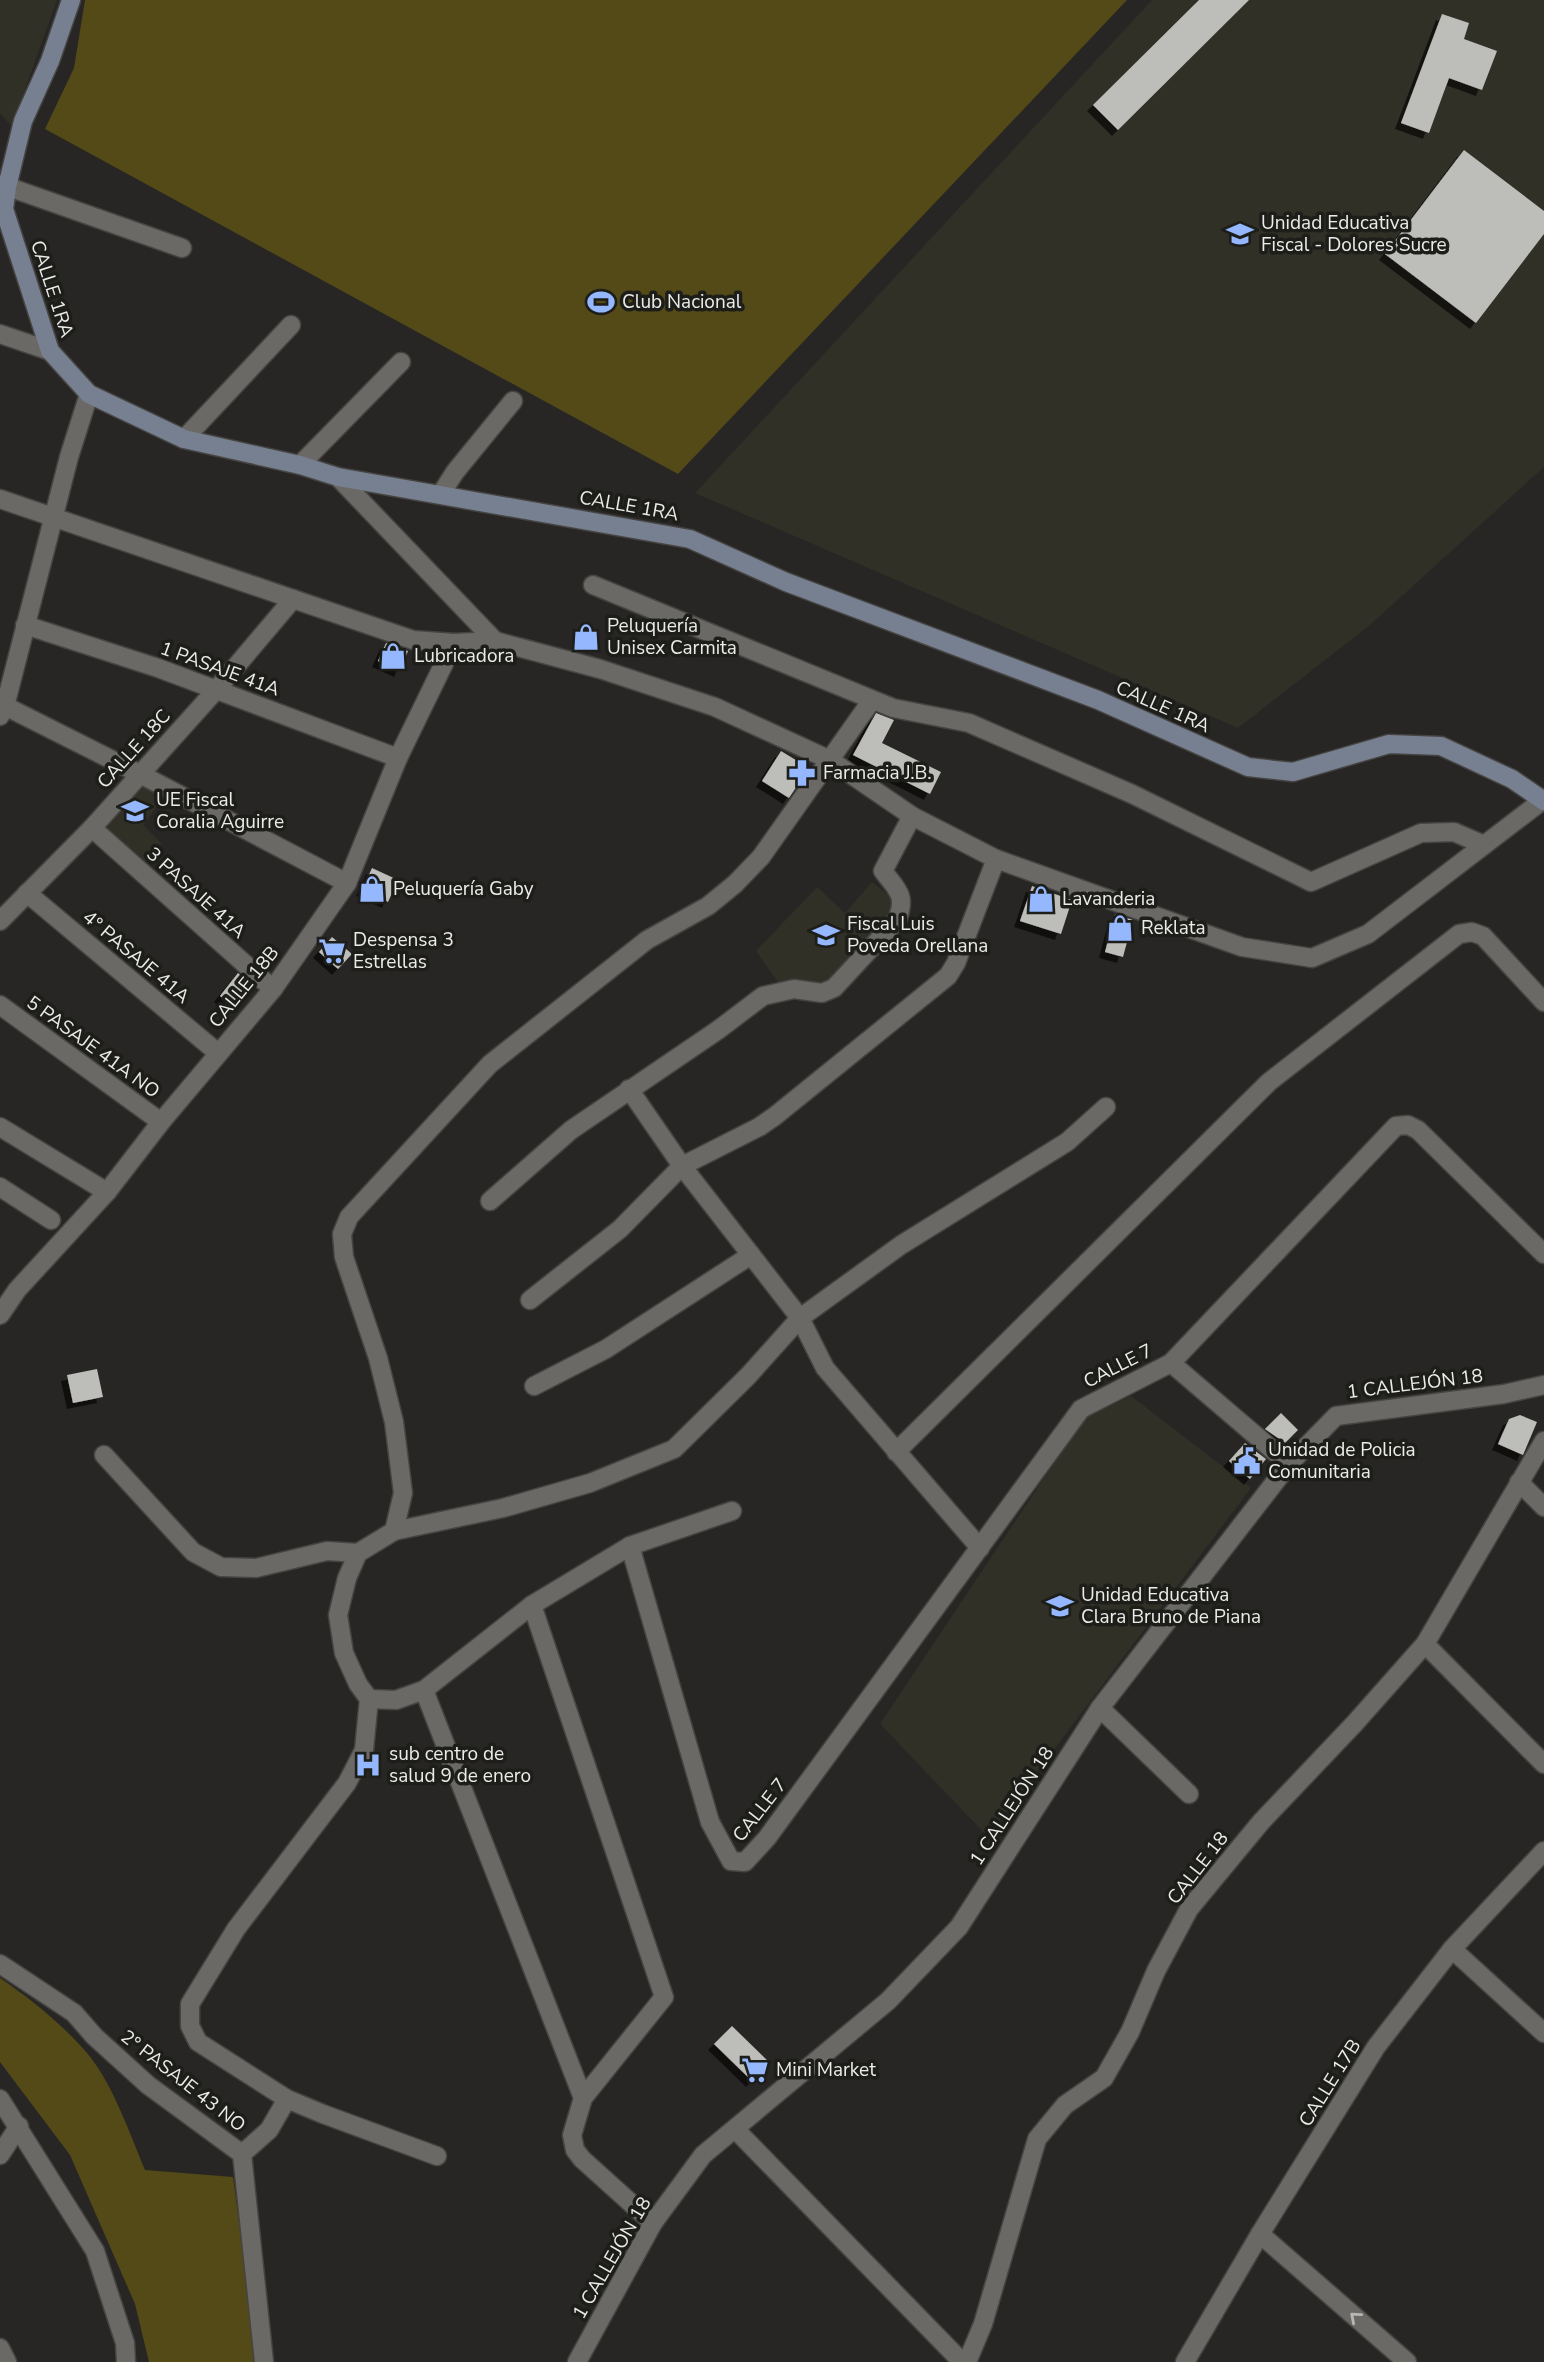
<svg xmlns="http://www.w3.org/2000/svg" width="1544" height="2362" font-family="'Nunito Sans',sans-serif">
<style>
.built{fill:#313027}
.green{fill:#534a17}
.building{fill:#bdbdb9;filter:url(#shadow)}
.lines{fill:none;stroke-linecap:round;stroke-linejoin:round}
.street-casing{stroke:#454442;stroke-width:21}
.secondary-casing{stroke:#454442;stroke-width:21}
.street{stroke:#6a6966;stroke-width:18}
.secondary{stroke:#778090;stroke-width:18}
.oneway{stroke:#b7b7b5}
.labels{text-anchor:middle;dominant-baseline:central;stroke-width:7;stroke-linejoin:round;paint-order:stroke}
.poi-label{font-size:19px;fill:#ebebe9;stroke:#1d1d1a;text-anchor:start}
.street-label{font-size:19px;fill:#ebebe9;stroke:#1d1d1a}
</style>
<defs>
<filter id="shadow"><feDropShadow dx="-6" dy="6" stdDeviation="0" flood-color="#0009"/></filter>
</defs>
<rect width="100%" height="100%" fill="#272624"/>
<g class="built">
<polygon points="0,0 57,0 12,126 0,114"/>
<polygon points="1152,0 1544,0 1544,467 1370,625 1238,728 695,493"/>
<polygon points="142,783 164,797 143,825 162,844 143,864 103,827"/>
<polygon points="872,882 902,906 833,986 782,988 756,951 817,887 845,913"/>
<polygon points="1131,1396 1251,1488 988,1837 880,1724 1084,1418"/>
</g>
<g class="green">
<polygon points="85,0 1127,0 678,474 45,129 74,68"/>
<path d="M0,1978C31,1999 62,2024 87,2053C112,2082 130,2134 145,2170L233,2177L258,2362H149L135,2304L70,2155L0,2062Z"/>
</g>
<g class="building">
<polygon points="1199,0 1249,0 1118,130 1093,105"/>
<polygon points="1442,14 1469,23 1464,39 1497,51 1482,90 1449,78 1429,133 1401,123"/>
<polygon points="1464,150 1544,211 1544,234 1476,323 1385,254"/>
<polygon points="386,643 408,651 400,671 378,661"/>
<polygon points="876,713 894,720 882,743 941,772 930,794 853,755"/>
<polygon points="781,751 809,768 789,798 762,781"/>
<polygon points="372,868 398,880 388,902 362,890"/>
<polygon points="1032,886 1072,900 1061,934 1020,921"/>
<polygon points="1115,914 1133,920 1123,957 1105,952"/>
<polygon points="332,937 352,954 338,969 319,952"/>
<polygon points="238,973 253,987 236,1008 220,996"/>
<polygon points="97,1369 103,1397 73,1403 67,1375"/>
<polygon points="1281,1413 1298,1430 1285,1443 1265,1429"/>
<polygon points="1520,1415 1537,1422 1523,1455 1498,1444 1509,1419"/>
<polygon points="1245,1443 1266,1459 1250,1479 1229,1461"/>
<polygon points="732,2026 770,2063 752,2081 714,2044"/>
</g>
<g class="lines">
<defs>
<g id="street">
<polyline points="0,184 182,248"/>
<polyline points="0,334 50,351"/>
<polyline points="184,439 291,325"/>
<polyline points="300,465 401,362"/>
<polyline points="338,477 495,641"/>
<polyline points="441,494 455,472 513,401"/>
<polyline points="0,499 413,640 454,643 495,641 600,669 715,707 830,760 912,816 996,859 1242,947 1312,958 1368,934 1543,800"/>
<polyline points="593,585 893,708 969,723 1132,794 1311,882 1421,833 1454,832 1484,845"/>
<polyline points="25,625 158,668 398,758"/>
<polyline points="5,706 140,774 347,883"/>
<polyline points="0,716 5,706 69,457 89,394"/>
<polyline points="92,828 273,989"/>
<polyline points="27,893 218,1053"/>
<polyline points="0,921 92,828 216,690 293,599"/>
<polyline points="0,1005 161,1122"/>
<polyline points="629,1089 682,1166 800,1318 825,1368 980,1548"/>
<polyline points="0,1127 107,1192"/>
<polyline points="0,1187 51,1220"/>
<path d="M490,1201L571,1130L718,1030L763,996L794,989L822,993L834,988L897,920C907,895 897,890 883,871L912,816"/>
<polyline points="530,1300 620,1229 682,1166 759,1127 775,1116 948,976 956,963 996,859"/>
<polyline points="0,1315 17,1290 107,1192 161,1122 273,989 347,883 398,758 454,643"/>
<polyline points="1171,1363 1289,1464"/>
<polyline points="534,1386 606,1349 751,1255"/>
<polyline points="896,1452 1269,1082 1459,934 1472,932 1483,936 1544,1002"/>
<polyline points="104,1455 193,1552 221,1567 256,1568 327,1551 358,1553"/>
<polyline points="1519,1482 1544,1507"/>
<polyline points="394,1531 403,1493 394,1422 378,1358 344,1257 342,1234 349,1217 490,1064 647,940 708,906 735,884 761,857 872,700"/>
<polyline points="630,1546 710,1822 731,1861 745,1862 767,1838 1081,1409 1171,1363 1396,1126 1408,1125 1418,1130 1544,1254"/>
<polyline points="532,1605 664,1997 583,2098 572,2135 575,2150 582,2159 653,2223"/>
<polyline points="1425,1644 1544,1764"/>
<polyline points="424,1690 583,2098"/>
<polyline points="369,1699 396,1700 424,1690 532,1605 630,1546 732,1511"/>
<polyline points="1100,1708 1189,1794"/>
<polyline points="1452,1949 1544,2033"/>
<polyline points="0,1964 74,2013 94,2036 148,2085 242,2154 264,2362"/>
<polyline points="0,2099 95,2251 125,2343 126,2362"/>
<polyline points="287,2099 323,2114 437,2156"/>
<polyline points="735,2129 962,2362"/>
<polyline points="242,2154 269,2130 287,2099 198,2042 190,2026 190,2004 236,1929 347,1783 364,1750 369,1699 358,1684 344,1653 338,1615 347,1578 358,1553 394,1531 503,1508 590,1483 674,1449 748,1376 800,1318 901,1245 1067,1142 1106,1107"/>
<polyline points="0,2155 19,2126"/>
<polyline points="1260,2234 1407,2362"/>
<polyline points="0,2348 7,2362"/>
<polyline points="577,2362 653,2223 703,2155 888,2001 959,1927 1100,1708 1289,1464 1336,1416 1504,1394 1544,1385"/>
<polyline points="967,2362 983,2324 1037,2139 1065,2105 1104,2078 1130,2032 1156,1971 1189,1909 1261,1822 1355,1723 1425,1644 1544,1441"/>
<polyline points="1185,2362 1260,2234 1376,2047 1452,1949 1544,1851"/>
</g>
<polyline id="secondary" points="71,0 50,61 23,121 7,187 4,209 50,351 89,394 184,439 300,465 338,477 690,539 786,582 1098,700 1248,767 1293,772 1389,744 1441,746 1512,779 1544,801"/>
</defs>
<use href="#street" class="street-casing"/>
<use href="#secondary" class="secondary-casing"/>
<use href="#street" class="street"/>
<use href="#secondary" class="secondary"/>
</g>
<defs><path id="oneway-chevron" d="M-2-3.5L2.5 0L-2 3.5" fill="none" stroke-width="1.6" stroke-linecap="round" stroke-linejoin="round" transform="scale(1.75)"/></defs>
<use class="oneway" href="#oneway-chevron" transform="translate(1355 2317) rotate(-139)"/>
<defs>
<symbol id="school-bare" viewBox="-9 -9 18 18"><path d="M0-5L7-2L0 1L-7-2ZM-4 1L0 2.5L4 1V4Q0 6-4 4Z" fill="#94b7fd" stroke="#1d1d1a" stroke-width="2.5" paint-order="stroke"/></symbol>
<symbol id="stadium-bare" viewBox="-9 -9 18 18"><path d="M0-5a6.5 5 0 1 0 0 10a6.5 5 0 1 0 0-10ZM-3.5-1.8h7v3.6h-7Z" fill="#94b7fd" stroke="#1d1d1a" stroke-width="2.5" paint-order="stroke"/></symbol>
<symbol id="shop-bare" viewBox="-9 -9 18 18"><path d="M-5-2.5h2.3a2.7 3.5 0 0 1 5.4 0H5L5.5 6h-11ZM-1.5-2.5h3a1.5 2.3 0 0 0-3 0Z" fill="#94b7fd" stroke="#1d1d1a" stroke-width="2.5" paint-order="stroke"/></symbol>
<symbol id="pharmacy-bare" viewBox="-9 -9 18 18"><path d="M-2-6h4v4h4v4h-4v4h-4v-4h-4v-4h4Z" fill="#94b7fd" stroke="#1d1d1a" stroke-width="2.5" paint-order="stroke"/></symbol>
<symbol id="supermarket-bare" viewBox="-9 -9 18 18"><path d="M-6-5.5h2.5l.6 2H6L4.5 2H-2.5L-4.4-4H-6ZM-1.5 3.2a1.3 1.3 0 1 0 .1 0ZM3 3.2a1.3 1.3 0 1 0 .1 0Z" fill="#94b7fd" stroke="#1d1d1a" stroke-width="2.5" paint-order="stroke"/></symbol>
<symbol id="civic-bare" viewBox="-9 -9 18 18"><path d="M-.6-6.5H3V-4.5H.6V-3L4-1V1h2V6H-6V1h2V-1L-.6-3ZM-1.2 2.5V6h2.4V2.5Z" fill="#94b7fd" stroke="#1d1d1a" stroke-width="2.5" paint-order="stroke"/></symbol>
<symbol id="hospital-bare" viewBox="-9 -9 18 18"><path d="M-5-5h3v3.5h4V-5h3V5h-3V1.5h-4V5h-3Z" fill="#94b7fd" stroke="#1d1d1a" stroke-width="2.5" paint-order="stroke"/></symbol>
</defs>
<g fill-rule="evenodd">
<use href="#school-bare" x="1221" y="215" width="38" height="38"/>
<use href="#stadium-bare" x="582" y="283" width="38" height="38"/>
<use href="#shop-bare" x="567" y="618" width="38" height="38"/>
<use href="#shop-bare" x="374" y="637" width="38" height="38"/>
<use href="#pharmacy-bare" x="783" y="754" width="38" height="38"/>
<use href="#school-bare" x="116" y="792" width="38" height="38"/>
<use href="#shop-bare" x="353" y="870" width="38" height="38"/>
<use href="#shop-bare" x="1022" y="880" width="38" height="38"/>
<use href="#shop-bare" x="1101" y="909" width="38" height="38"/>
<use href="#school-bare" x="807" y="916" width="38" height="38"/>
<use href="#supermarket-bare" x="313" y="932" width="38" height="38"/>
<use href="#civic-bare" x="1228" y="1442" width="38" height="38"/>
<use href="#school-bare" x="1041" y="1587" width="38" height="38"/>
<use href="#hospital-bare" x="349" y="1746" width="38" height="38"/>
<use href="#supermarket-bare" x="736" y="2051" width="38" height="38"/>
</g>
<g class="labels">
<g class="poi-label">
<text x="1261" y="223">Unidad Educativa<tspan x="1261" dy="22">Fiscal - Dolores Sucre</tspan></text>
<text x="622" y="302">Club Nacional</text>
<text x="607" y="626">Peluquería<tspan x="607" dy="22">Unisex Carmita</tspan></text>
<text x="414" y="656">Lubricadora</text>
<text x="823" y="773">Farmacia J.B.</text>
<text x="156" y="800">UE Fiscal<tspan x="156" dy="22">Coralia Aguirre</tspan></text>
<text x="393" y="889">Peluquería Gaby</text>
<text x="1062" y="899">Lavanderia</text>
<text x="847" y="924">Fiscal Luis<tspan x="847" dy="22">Poveda Orellana</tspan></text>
<text x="1141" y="928">Reklata</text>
<text x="353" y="940">Despensa 3<tspan x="353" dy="22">Estrellas</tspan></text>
<text x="1268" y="1450">Unidad de Policia<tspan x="1268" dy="22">Comunitaria</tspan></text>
<text x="1081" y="1595">Unidad Educativa<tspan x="1081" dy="22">Clara Bruno de Piana</tspan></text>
<text x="389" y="1754">sub centro de<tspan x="389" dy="22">salud 9 de enero</tspan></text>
<text x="776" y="2070">Mini Market</text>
</g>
<g class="street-label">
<text transform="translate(52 289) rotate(72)">CALLE 1RA</text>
<text transform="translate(629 506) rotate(10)">CALLE 1RA</text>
<text transform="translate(220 669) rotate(20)">1 PASAJE 41A</text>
<text transform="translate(1163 707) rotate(24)">CALLE 1RA</text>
<text transform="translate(134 749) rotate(-48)">CALLE 18C</text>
<text transform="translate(196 893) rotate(42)">3 PASAJE 41A</text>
<text transform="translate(136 957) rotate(40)">4° PASAJE 41A</text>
<text transform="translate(244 987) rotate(-51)">CALLE 18B</text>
<text transform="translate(93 1047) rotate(36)">5 PASAJE 41A NO</text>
<text transform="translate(1118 1366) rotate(-27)">CALLE 7</text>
<text transform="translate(1415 1384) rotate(-7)">1 CALLEJÓN 18</text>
<text transform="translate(1012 1806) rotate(-57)">1 CALLEJÓN 18</text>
<text transform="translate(760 1810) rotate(-52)">CALLE 7</text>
<text transform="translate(1198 1868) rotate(-52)">CALLE 18</text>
<text transform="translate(183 2081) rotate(38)">2° PASAJE 43 NO</text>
<text transform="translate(1330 2083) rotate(-58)">CALLE 17B</text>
<text transform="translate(612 2258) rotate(-60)">1 CALLEJÓN 18</text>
</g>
</g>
</svg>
